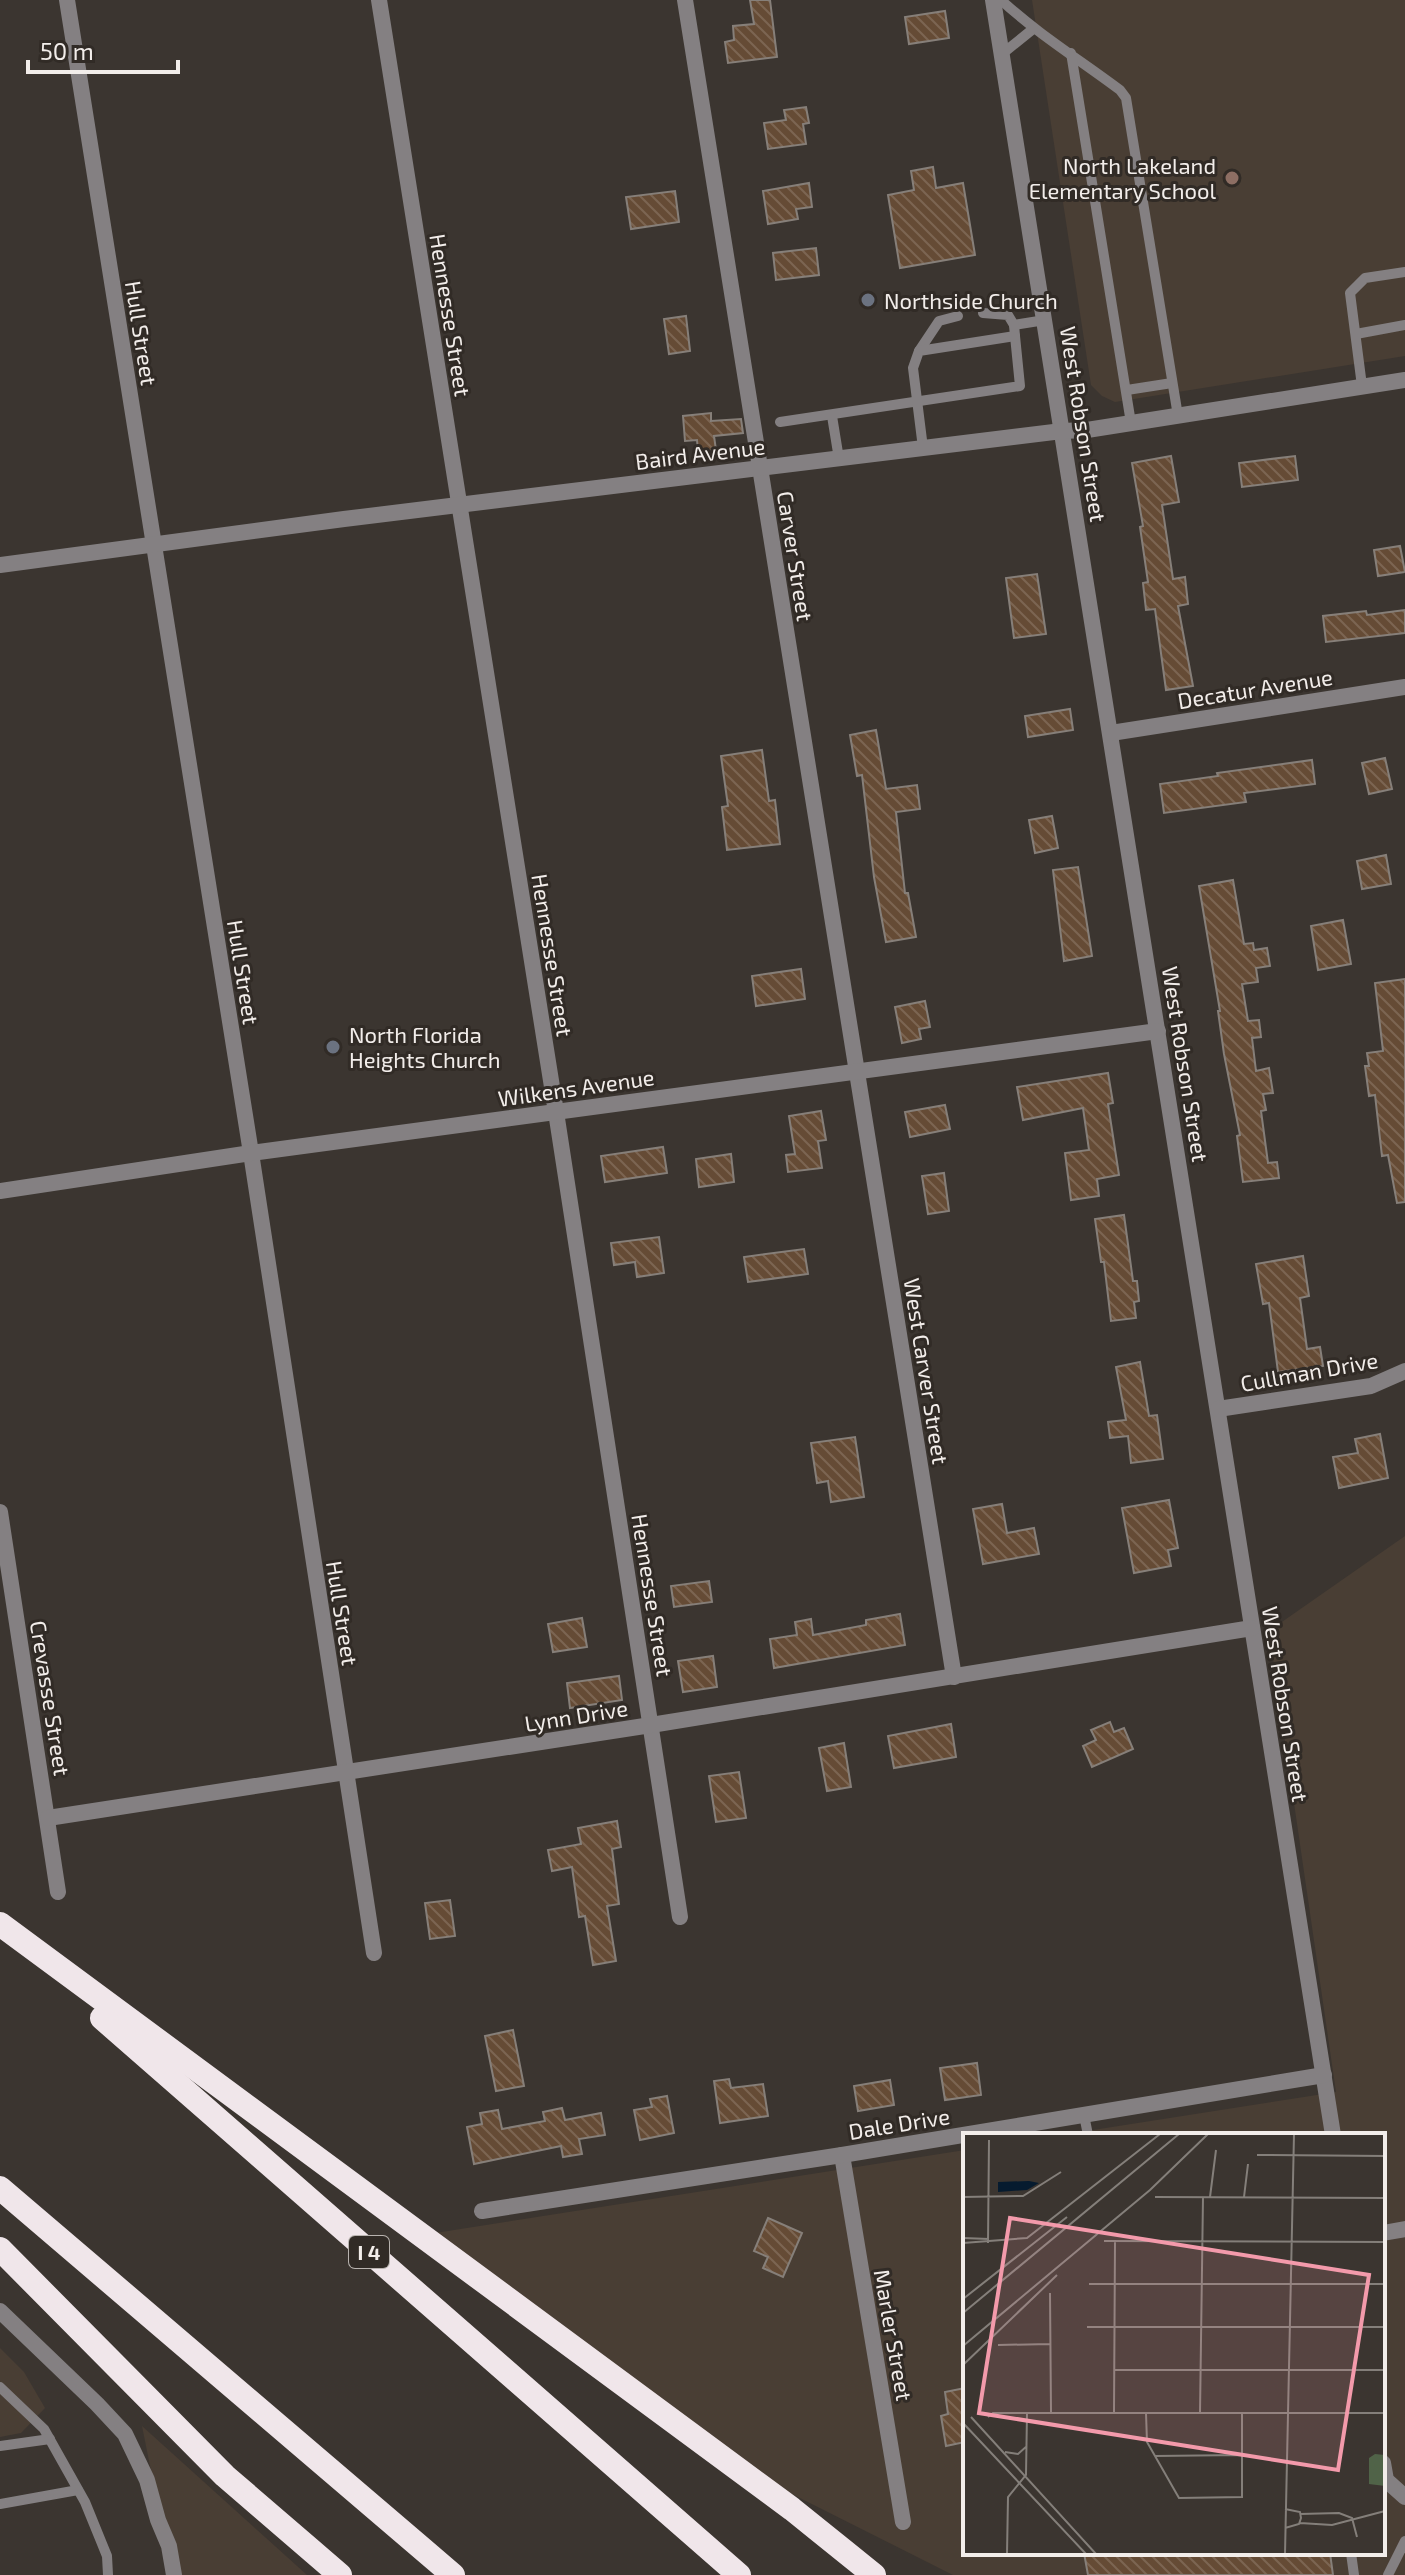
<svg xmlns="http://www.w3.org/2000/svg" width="1405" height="2575" font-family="'Exo 2',sans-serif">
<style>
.built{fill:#493e34}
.building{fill:url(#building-back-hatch);stroke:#867f79;stroke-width:2}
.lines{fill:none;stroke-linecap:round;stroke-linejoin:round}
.lane{stroke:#848082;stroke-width:10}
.street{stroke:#848082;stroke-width:16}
.highway{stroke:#f0e6ea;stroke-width:24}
.education-dot{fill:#8d6e63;stroke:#312b26;stroke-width:3}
.worship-dot{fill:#6b7280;stroke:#312b26;stroke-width:3}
.labels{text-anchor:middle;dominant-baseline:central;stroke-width:6;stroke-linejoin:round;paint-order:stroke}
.shield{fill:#312b26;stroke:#b8b3af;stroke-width:2}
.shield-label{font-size:20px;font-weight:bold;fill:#f2edea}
.poi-label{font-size:22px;fill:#f2edea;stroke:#312b26;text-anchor:start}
.street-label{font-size:22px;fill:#f2edea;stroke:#312b26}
.inset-road{fill:none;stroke:#847f7a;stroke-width:2}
.view{fill:#f39aab;fill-opacity:0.15;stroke:#f39aab;stroke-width:4}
.inset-edge{fill:none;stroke:#f2edea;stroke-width:4}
</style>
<defs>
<pattern id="building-back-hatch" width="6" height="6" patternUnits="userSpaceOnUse" patternTransform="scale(2)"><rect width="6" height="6" fill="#654b35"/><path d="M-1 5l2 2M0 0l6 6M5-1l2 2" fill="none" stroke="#7c6552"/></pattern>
</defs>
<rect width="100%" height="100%" fill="#3b3530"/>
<g class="built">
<polygon points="1032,0 1405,0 1405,356 1115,402 1102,396 1091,385"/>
<polygon points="1405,1536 1405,2575 953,2575 784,2490 435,2233 965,2150 965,2553 1383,2553 1383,2135 1061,2135 1336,2092 1269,1631"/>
<polygon points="0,2348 24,2372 45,2408 21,2433 0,2437"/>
<polygon points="142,2426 307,2575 172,2575"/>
</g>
<g class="building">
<polygon points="750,0 770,0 777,57 728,63 725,42 734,40 733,26 754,24"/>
<polygon points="945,11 949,38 909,44 905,17"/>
<polygon points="806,107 809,123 803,124 806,144 768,149 764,123 786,120 784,110"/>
<polygon points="933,167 936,188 963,183 975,255 900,268 888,195 914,190 911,171"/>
<polygon points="809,183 812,207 796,209 798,219 768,224 763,191"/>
<polygon points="675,191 679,222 631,229 626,197"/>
<polygon points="816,248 819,275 776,280 773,253"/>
<polygon points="686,316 690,351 669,354 664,319"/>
<polygon points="711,413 711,421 741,419 743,433 714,436 716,450 698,451 697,440 685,441 683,416"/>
<polygon points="1171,456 1179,502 1162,505 1173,579 1185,577 1188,604 1178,606 1193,686 1166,690 1155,609 1146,610 1143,583 1148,582 1140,527 1143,526 1132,463"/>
<polygon points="1295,456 1298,480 1242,487 1239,463"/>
<polygon points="1400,546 1405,572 1378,576 1374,550"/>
<polygon points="1037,574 1046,634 1014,638 1006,578"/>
<polygon points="1405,610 1405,633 1326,642 1323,616 1366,611 1367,615"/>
<polygon points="1070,709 1073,730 1028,737 1025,716"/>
<polygon points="876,730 886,789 917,785 920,809 896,812 905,893 908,893 916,937 886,942 874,877 862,775 857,776 850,735"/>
<polygon points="762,750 769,801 775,800 780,844 727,850 722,807 728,806 721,756"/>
<polygon points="1385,758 1392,789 1369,794 1362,763"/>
<polygon points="1312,760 1315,784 1244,793 1246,802 1164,813 1160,784 1218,776 1217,773"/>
<polygon points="1052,816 1058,848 1035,853 1029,820"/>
<polygon points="1386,855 1391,884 1362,889 1357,861"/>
<polygon points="1078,867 1092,956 1064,961 1053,870"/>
<polygon points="1233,880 1244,944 1253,943 1254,950 1267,948 1270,966 1256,968 1258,982 1242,984 1248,1021 1259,1020 1261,1037 1252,1038 1256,1071 1269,1068 1273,1093 1263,1094 1266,1110 1261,1111 1268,1163 1277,1162 1279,1178 1243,1182 1237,1136 1240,1135 1224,1054 1218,1011 1220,1011 1199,886"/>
<polygon points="1343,920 1351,964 1318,970 1311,926"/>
<polygon points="801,969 805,999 756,1006 752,976"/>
<polygon points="1405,979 1405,1202 1397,1203 1388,1155 1382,1156 1375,1095 1369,1096 1365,1066 1369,1066 1367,1053 1383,1051 1375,983"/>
<polygon points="925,1001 930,1027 919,1029 921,1039 902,1043 895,1007"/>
<polygon points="1108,1073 1113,1103 1108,1104 1119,1175 1097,1179 1099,1196 1071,1200 1065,1153 1089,1150 1083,1108 1023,1120 1017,1087"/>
<polygon points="945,1105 950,1129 910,1137 905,1112"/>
<polygon points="821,1111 826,1140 818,1141 822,1168 788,1172 786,1155 795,1154 789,1116"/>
<polygon points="663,1147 667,1173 605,1182 601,1156"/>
<polygon points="731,1154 734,1182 699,1187 696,1159"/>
<polygon points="944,1173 949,1211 928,1214 922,1176"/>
<polygon points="1124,1215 1133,1281 1137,1281 1139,1301 1134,1302 1136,1318 1111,1321 1104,1262 1101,1262 1095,1219"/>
<polygon points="659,1237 664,1273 637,1277 635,1262 614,1265 611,1243"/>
<polygon points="804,1249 808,1274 748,1282 744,1257"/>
<polygon points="1303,1256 1309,1296 1300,1298 1307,1349 1320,1347 1323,1366 1278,1372 1269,1303 1263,1304 1256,1264"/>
<polygon points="1140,1362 1149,1416 1157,1415 1163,1459 1131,1463 1128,1436 1110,1438 1108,1422 1126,1420 1116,1367"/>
<polygon points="1380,1434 1388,1478 1339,1488 1333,1457 1358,1453 1355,1439"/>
<polygon points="855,1437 864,1497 831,1502 828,1481 817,1483 811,1443"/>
<polygon points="1169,1500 1178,1548 1168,1550 1171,1566 1134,1573 1122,1508"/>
<polygon points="1002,1504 1007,1533 1034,1528 1039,1554 983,1564 973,1509"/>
<polygon points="709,1581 712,1602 674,1607 671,1586"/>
<polygon points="900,1614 905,1645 774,1668 770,1639 797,1635 795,1622 811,1619 813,1635 866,1625 866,1620"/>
<polygon points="582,1618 587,1647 553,1652 548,1624"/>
<polygon points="713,1656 717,1687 683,1692 678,1661"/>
<polygon points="619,1676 622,1700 570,1708 567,1683"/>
<polygon points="1110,1722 1114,1732 1124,1728 1133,1749 1092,1767 1083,1746 1096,1740 1091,1730"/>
<polygon points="951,1724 956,1757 894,1768 888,1736"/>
<polygon points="844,1743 851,1787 827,1791 819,1748"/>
<polygon points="739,1772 746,1818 716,1822 709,1776"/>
<polygon points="617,1821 621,1847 612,1849 619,1904 607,1906 616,1961 593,1965 585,1916 579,1917 572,1867 552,1871 548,1850 581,1844 578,1828"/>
<polygon points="450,1900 455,1936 430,1939 425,1903"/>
<polygon points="513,2030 524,2086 496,2091 485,2036"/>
<polygon points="977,2063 981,2095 945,2100 940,2068"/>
<polygon points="729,2079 731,2088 763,2084 768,2116 720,2123 714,2081"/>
<polygon points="890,2080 894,2105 858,2111 854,2086"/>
<polygon points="667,2096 674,2133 640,2140 634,2110 652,2107 650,2099"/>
<polygon points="562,2108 565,2120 601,2113 605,2135 579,2139 582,2154 563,2157 561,2146 474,2164 467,2127 482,2124 480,2113 498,2110 502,2129 545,2121 543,2112"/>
<polygon points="768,2218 802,2233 783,2277 763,2268 768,2257 754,2251"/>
<polygon points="965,2388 965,2442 946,2446 941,2416 948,2414 945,2392"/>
<polygon points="1084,2553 1330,2553 1333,2575 1088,2575"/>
</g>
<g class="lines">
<g class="lane">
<path d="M1001,0C1038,34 1080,60 1120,90L1126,98L1178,416"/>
<polyline points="1071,53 1131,423"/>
<polyline points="1002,54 1033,29"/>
<polyline points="1014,325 1045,320"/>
<polyline points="1356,334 1405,325"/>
<polyline points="919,351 939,321 958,316"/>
<polyline points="1362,386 1350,293 1365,278 1405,272"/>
<polyline points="1127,390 1172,383"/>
<polyline points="832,416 839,459"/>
<polyline points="780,422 1020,386 1015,336"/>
<polyline points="923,448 913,368 919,351 1015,336 1014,325 1008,315 983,313"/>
<polyline points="1084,2115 1088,2135"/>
<polyline points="0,2387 44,2429 85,2502 107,2556 108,2575"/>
<polyline points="0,2446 50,2439"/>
<polyline points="0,2504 78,2490"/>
<polyline points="1351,2553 1354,2575"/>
<polyline points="1388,2575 1405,2541"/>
</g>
<g class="street">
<polyline points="67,0 251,1153 374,1953"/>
<polyline points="379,0 556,1112 680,1917"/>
<polyline points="685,0 954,1677"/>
<polyline points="993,0 1333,2135"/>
<polyline points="0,565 344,519 1062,431 1087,430 1405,380"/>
<polyline points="1111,733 1405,687"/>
<polyline points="0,1191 251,1153 1158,1031"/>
<polyline points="1218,1409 1371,1386 1405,1371"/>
<polyline points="0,1512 58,1892"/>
<polyline points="48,1818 651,1725 1252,1628"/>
<polyline points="842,2155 903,2522"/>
<polyline points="482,2211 842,2155 1324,2075"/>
<polyline points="1383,2233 1405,2229"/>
<polyline points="0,2311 97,2404 125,2434 147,2480 158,2520 169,2546 174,2575"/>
<polyline points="1383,2463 1386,2480 1405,2497"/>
</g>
<g class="highway">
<polyline points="0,1924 792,2509 874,2575"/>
<polyline points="102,2018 739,2575"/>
<polyline points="0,2188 453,2575"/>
<polyline points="0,2249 225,2476 340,2575"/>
</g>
</g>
<circle class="education-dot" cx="1232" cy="178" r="8"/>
<g class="worship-dot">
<circle cx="868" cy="300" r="8"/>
<circle cx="333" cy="1047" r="8"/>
</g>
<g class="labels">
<rect class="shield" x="349" y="2236" width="40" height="32" rx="6"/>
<g class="shield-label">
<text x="369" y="2252">I 4</text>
</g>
<g class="poi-label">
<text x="1216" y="165" text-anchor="end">North Lakeland<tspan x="1216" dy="25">Elementary School</tspan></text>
<text x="884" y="300">Northside Church</text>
<text x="349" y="1034">North Florida<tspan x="349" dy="25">Heights Church</tspan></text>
</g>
<g class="street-label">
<text transform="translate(451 315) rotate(81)">Hennesse Street</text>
<text transform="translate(142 333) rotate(81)">Hull Street</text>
<text transform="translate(1084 424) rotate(81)">West Robson Street</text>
<text transform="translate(700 453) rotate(-7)">Baird Avenue</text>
<text transform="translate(796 556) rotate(81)">Carver Street</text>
<text transform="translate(1255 688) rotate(-9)">Decatur Avenue</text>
<text transform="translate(553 955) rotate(81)">Hennesse Street</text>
<text transform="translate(244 972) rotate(81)">Hull Street</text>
<text transform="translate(1186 1064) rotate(81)">West Robson Street</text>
<text transform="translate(576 1087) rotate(-8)">Wilkens Avenue</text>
<text transform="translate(927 1371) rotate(81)">West Carver Street</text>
<text transform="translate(1309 1371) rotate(-10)">Cullman Drive</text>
<text transform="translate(653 1595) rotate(81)">Hennesse Street</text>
<text transform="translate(343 1613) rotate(81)">Hull Street</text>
<text transform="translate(51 1698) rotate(81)">Crevasse Street</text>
<text transform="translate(1286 1704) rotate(81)">West Robson Street</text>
<text transform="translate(576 1715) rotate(-9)">Lynn Drive</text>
<text transform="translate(899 2123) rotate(-9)">Dale Drive</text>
<text transform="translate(894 2335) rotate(80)">Marler Street</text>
</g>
</g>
<g transform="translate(963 2133)">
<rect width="422" height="422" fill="#3b3530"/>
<path d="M412,321L422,322V353L406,351V325Z" fill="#506348"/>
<path d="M35,49L66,48L76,50L64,57L35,59Z" fill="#061b2f"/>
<path class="inset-road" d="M294,22L422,23M0,64L60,63L98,39M192,64L422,65M247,64L253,17M281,64L285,31M0,105L26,106M141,108L422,109M0,110L64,105L197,1M25,110L26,7M126,151H422M87,160L88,280M0,166L104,84M0,180L216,1M124,194H422M35,212L87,211M0,213L187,57L245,1M0,232L94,142M151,237H422M151,280L152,108M183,280L184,309L216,365L279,364V280M237,280L240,64M8,284L133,421M25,284L30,280H422M0,290L123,421M42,319L55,321L64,313M192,323L279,322M322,376L337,379L338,385L336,391L322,395M337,381L376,380L389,385L394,404M337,390L369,392L422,378M44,421L45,364L63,342L64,280M322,421L331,1"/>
<path class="view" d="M47,85L406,142L375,337L16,280Z"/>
<rect width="422" height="422" class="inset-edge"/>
</g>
<path d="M28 60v12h150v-12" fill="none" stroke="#f2edea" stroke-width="4"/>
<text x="40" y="60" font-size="24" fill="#f2edea" stroke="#312b26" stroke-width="6" paint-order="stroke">50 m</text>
</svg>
